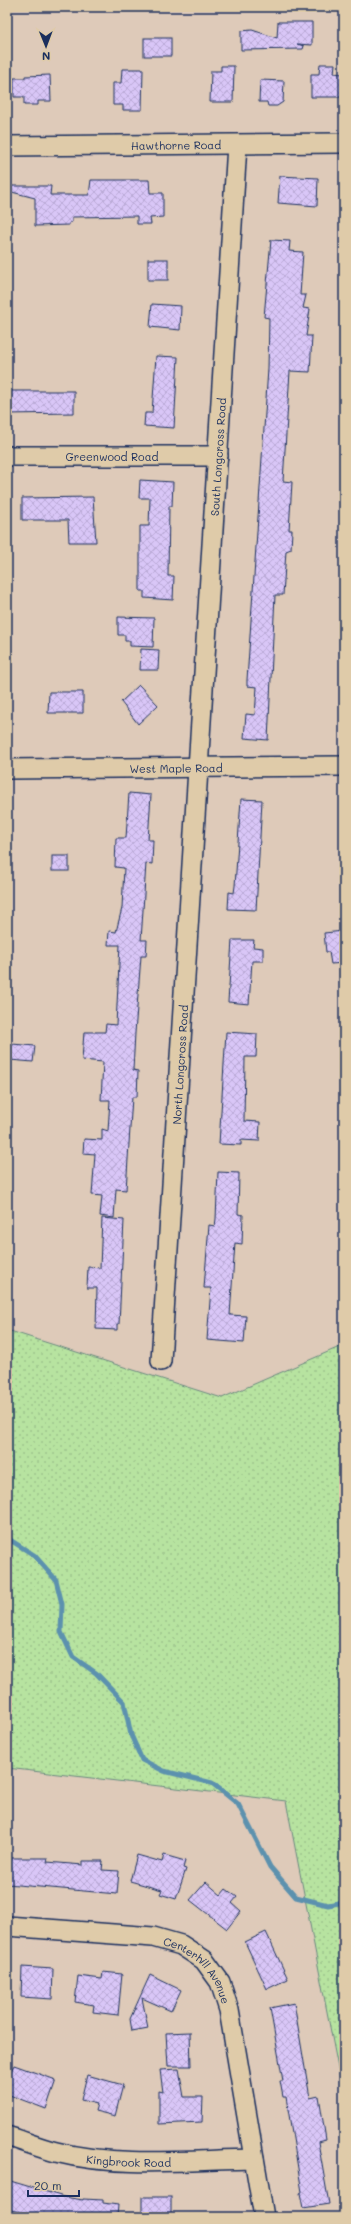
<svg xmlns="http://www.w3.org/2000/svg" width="351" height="2224" font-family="Mali,sans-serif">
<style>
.park{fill:url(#park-dots);stroke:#69897f}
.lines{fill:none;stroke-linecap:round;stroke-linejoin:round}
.stream{stroke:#5b91ae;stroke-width:5}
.building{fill:url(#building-cross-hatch);stroke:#1b2f5e}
.minor-casing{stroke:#1b2f5e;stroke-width:22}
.minor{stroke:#dfcba9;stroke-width:19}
.labels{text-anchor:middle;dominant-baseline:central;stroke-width:4;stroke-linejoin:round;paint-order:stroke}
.street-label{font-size:11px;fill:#1b2f5e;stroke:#dfcba9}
</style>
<defs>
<pattern id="park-dots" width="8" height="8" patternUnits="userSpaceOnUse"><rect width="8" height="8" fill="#b7e3a0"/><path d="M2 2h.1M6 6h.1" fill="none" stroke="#9dc38c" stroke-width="1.8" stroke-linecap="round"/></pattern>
<pattern id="building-cross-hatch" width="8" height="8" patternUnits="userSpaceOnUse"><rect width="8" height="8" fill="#d9c6f7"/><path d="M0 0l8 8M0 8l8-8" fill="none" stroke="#baaad6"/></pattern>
</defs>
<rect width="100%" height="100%" fill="#decab9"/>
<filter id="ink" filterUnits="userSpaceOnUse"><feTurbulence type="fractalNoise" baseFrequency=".025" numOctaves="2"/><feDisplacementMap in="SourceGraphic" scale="8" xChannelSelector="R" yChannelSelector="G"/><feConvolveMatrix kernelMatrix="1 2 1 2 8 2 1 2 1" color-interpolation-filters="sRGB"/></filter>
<g filter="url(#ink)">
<polygon class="park" points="7,1330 222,1398 344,1345 344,2099 286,1801 7,1768"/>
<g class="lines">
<polyline class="stream" points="7,1538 34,1555 56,1580 62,1604 61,1632 73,1657 96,1673 124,1702 131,1735 142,1760 164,1771 212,1783 238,1804 270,1867 296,1897 328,1905 344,1902"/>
</g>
<g class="building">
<polygon points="278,22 312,22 312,45 297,44 304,46 303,49 241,50 241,31 252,30 277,38"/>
<rect x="144" y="38" width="27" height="18"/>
<polygon points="320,64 335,64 334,73 342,74 342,97 311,97 311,74 319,74"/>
<polygon points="221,66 234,66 233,102 210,102 211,71 221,71"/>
<polygon points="122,69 143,69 142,110 123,110 123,105 113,105 113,83 121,83"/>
<polygon points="50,75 51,101 38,101 38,105 24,105 24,97 14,97 14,78 25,78 25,76"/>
<polygon points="260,80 284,81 283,102 277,106 268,106 267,102 259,102"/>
<polygon points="280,176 318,178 317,206 278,203"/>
<polygon points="91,180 149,180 150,193 163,193 163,217 150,218 151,224 137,224 137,216 72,217 72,222 69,223 69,225 35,226 35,198 8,191 9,186 51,186 50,195 89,195"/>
<polygon points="271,240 290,241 289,251 303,252 300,295 306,295 303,308 310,309 306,336 312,336 310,372 290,371 283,481 292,482 289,530 292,530 291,549 286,551 283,595 275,595 268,740 244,738 246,714 255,715 257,687 247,686 247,680 268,369 269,318 264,317"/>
<rect x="148" y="259" width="20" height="21"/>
<polygon points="152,304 181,306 180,330 150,327"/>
<polygon points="156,356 178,357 174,428 144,426 145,413 152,413"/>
<polygon points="7,391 74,391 74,413 7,414"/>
<polygon points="140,480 173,482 172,506 169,506 168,576 174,576 173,600 144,598 144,591 140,591 140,526 149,526 150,498 139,498"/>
<polygon points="93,497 96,542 69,542 68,520 22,520 22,498"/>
<polygon points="118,617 154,618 153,647 130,646 130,641 125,641 125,635 118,635"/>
<polygon points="141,649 159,650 158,670 140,670"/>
<polygon points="139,685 158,705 138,724 121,702"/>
<polygon points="49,692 83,692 83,713 48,713"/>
<polygon points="129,793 151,795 148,840 153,840 152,864 146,863 143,910 141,940 147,940 146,956 141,956 135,1033 133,1070 138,1071 137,1097 132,1097 126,1190 116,1189 114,1218 100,1216 102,1196 92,1195 95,1154 83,1153 84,1139 102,1140 102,1129 108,1131 110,1100 101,1100 103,1062 82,1060 84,1032 105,1032 106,1024 116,1025 120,945 108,945 109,931 116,932 122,908 124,868 115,867 116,838 126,838"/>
<polygon points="241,799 262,800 256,910 228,909 229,892 234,893 235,886"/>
<rect x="52" y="856" width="17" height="15"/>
<polygon points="344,931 344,963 331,964 329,952 326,952 324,933"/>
<polygon points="232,940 254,940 253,947 263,948 263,961 252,961 249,1004 228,1002"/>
<polygon points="226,1032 257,1034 256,1057 245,1057 244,1121 260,1122 259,1141 241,1140 241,1145 219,1144"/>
<polygon points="12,1044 35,1046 33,1062 10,1060"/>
<polygon points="218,1172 239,1173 238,1214 243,1215 242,1244 235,1243 230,1315 246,1316 244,1343 207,1340 211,1288 204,1288 209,1225 215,1226 216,1219"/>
<polygon points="102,1218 124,1220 119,1324 117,1324 117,1330 96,1329 97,1288 87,1288 88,1267 100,1268"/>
<polygon points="137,1855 162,1862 164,1855 185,1861 183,1868 186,1869 176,1899 160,1894 162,1890 130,1881"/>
<polygon points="7,1858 48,1858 47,1862 83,1865 83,1861 103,1861 102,1870 119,1871 117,1894 7,1884"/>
<polygon points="206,1882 221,1895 226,1889 237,1897 232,1903 241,1911 227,1929 190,1900"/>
<polygon points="266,1932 288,1979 267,1989 245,1942"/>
<polygon points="22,1967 53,1969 52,1999 21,1997"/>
<polygon points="103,1972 122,1974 118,2015 93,2012 94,2005 75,2002 78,1976 102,1979"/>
<polygon points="150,1975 181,1990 171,2011 142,1998 148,2028 132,2031 130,2019"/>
<polygon points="294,2003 310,2098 319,2096 326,2140 318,2142 329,2204 303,2208 300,2193 302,2192 286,2097 283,2097 280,2081 283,2081 270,2008"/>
<polygon points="190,2032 191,2066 168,2066 166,2033"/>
<polygon points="14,2065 56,2080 46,2109 7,2094 7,2079"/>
<polygon points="179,2069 184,2097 203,2097 202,2122 159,2124 159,2091 163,2092 160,2070"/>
<polygon points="87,2075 123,2085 115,2116 95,2111 97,2104 81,2100"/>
<polygon points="7,2180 64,2197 83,2200 83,2199 103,2200 103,2203 118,2205 117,2217 40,2217 7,2209"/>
<rect x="142" y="2197" width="29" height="20"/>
</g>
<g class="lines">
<defs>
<g id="minor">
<path id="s1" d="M7,146L344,143"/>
<path id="s2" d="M7,456H218"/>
<path id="s3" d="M7,769L344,766"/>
<path id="s4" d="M161,1361L237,145"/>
<path id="s5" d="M7,1926L153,1937L181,1945L204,1960L220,1982L229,2010L264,2217"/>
<path id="s6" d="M7,2136C23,2141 40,2148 56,2152C119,2168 189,2160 254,2159"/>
</g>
</defs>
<use href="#minor" class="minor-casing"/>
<use href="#minor" class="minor"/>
</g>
</g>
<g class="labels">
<g class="street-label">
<text stroke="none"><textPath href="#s1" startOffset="169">Hawthorne Road</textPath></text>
<text stroke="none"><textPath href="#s2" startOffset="105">Greenwood Road</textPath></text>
<text stroke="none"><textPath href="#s4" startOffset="906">South Longcross Road</textPath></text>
<text stroke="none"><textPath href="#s3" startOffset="169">West Maple Road</textPath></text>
<text stroke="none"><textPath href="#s4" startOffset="297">North Longcross Road</textPath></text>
<text stroke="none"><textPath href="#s5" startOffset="205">Centerhill Avenue</textPath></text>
<text stroke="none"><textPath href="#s6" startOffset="125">Kingbrook Road</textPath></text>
</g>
</g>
<rect width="351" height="2224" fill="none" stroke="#dfcba9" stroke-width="24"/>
<rect x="12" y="12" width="327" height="2200" fill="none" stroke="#1b2f5e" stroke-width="1.5" filter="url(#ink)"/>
<g transform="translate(46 46) rotate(179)" stroke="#dfcba9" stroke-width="3" paint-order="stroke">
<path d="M0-3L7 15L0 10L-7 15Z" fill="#1b2f5e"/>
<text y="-6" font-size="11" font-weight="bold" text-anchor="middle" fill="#1b2f5e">N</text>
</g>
<path d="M28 2190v6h51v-6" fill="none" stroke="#1b2f5e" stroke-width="2"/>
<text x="34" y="2190" font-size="12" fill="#1b2f5e" stroke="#dfcba9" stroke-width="3" paint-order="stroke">20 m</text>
</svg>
